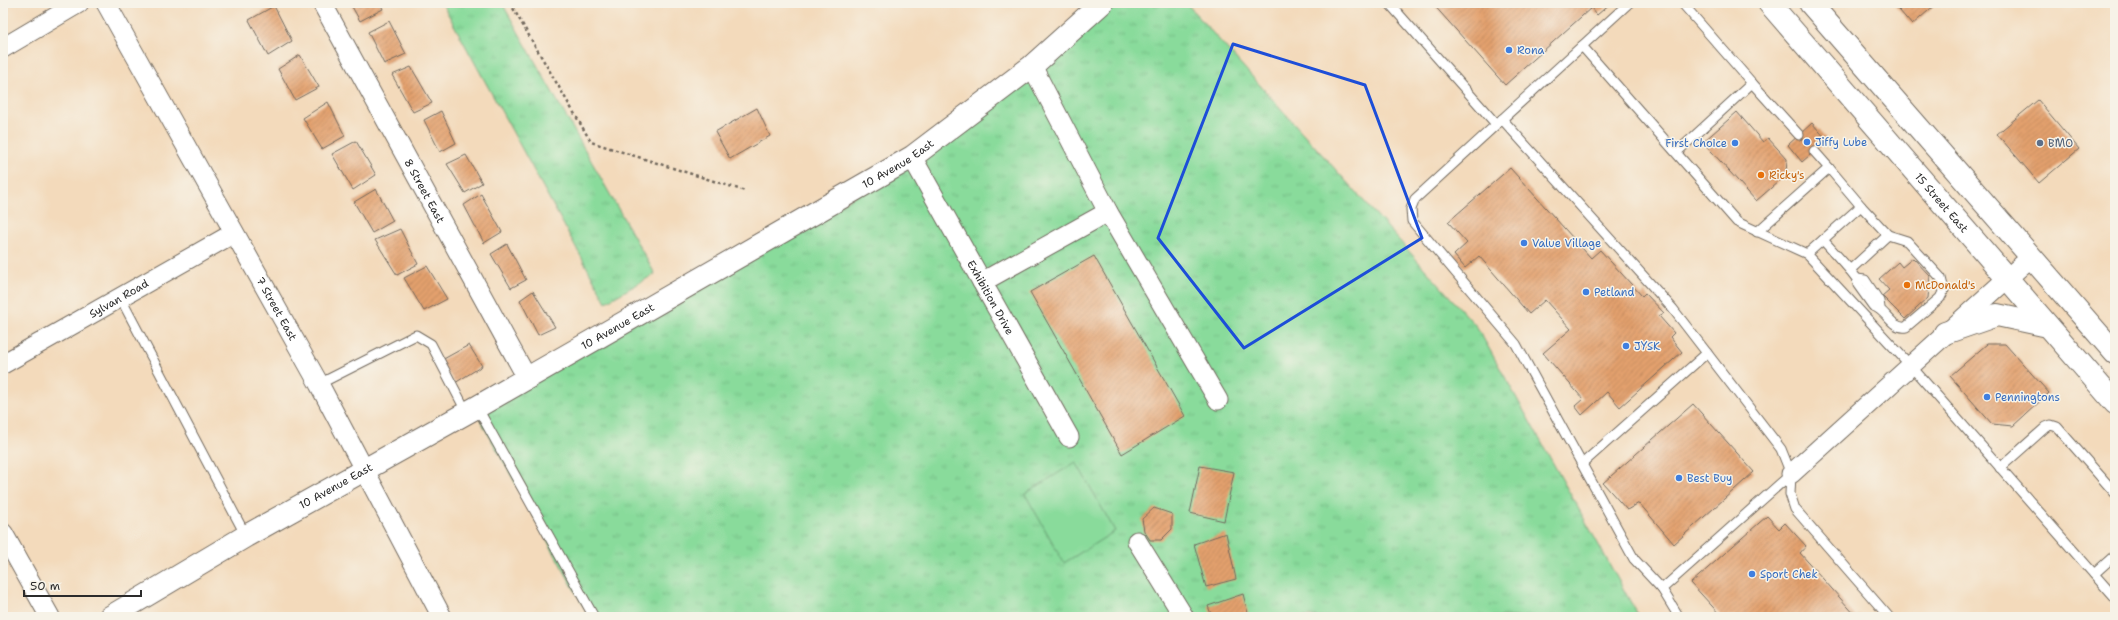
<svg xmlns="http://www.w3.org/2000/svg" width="2118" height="620" font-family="'Shantell Sans',sans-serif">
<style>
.grass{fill:url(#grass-tufts);stroke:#5a8363}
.pitch{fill:#89db9b;stroke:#5a8363}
.building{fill:url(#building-hatch)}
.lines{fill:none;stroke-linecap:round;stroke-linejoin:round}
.service-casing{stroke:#71685d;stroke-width:11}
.minor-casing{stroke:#71685d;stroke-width:21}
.tertiary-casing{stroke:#71685d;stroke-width:24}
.secondary-casing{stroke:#71685d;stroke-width:24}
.path{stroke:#71685d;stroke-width:2.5;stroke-dasharray:3 3;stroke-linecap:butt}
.service{stroke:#fff;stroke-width:9}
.minor{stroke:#fff;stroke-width:19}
.tertiary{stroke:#fff;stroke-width:22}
.secondary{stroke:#fff;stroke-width:22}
.marked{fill:none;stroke:#1d4ed8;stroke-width:3;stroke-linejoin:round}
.shop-dot{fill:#3f7fe0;stroke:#f7f3e8;stroke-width:1.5}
.service-dot{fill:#5c6f8a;stroke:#f7f3e8;stroke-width:1.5}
.food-dot{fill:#e8710a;stroke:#f7f3e8;stroke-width:1.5}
.labels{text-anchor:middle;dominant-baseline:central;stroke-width:3;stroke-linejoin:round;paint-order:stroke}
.shop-label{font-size:11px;fill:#366cbe;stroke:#f7f3e8;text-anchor:start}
.service-label{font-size:11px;fill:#4e5e75;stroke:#f7f3e8;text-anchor:start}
.street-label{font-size:11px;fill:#2b2b2b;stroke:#f7f3e8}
.food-label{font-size:11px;fill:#c56008;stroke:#f7f3e8;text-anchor:start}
</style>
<defs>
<pattern id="grass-tufts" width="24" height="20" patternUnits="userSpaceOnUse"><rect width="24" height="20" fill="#89db9b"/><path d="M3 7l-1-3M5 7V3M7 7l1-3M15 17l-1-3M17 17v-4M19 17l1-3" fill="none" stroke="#76bc86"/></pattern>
<pattern id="building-hatch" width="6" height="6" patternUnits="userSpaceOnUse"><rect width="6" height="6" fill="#e3a06d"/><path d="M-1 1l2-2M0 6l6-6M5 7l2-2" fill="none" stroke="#b8835a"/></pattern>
</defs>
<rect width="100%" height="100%" fill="#f7f3e8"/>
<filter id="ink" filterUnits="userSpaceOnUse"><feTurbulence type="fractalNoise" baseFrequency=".025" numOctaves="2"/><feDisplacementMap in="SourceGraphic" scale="8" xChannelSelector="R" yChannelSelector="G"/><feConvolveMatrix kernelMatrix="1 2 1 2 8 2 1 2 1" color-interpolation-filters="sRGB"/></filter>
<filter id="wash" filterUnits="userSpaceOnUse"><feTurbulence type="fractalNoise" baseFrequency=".012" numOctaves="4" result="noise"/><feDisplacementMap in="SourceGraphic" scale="16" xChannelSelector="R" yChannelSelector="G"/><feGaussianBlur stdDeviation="0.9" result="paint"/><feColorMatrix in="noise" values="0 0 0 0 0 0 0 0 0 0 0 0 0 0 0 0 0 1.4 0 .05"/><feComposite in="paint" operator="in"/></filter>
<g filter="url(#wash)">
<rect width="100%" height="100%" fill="#f3dabb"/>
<g class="grass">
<polygon points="442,3 502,3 655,274 606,302"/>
<polygon points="1101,3 1186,3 1477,327 1639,617 583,617 588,614 476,412 911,164"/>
</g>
<polygon class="pitch" points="1076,462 1115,531 1064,563 1025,494"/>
<g id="blocks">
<g class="building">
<polygon points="350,3 380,3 383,9 360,21"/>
<polygon points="1432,3 1611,3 1597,15 1591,8 1505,85"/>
<polygon points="1893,3 1937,3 1912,25"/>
<polygon points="274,6 292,41 268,56 249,20"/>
<polygon points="389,21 406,54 384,64 368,32"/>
<polygon points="300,55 319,87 295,100 278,69"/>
<polygon points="411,67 432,103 413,112 392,75"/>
<polygon points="2038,100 2079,149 2039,183 1997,134"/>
<polygon points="328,102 345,136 322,149 303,118"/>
<polygon points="757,108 770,136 730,159 715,132"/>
<polygon points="441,111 456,143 440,152 424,120"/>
<polygon points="1737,112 1763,142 1768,138 1787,159 1786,175 1756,201 1703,142"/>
<polygon points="1812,123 1827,140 1802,162 1788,145"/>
<polygon points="356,141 376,175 353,190 332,154"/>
<polygon points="466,155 482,183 465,193 447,164"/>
<polygon points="1510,168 1591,258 1600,250 1642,296 1645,293 1664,313 1659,316 1674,333 1670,337 1682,352 1620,407 1607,392 1582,415 1575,406 1583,399 1543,353 1571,329 1545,300 1529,314 1479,256 1465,268 1454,255 1467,243 1448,222"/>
<polygon points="376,189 393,221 372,233 354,202"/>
<polygon points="481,194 502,232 484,243 464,205"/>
<polygon points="400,229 418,264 397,275 375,240"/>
<polygon points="507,244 526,280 511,288 491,254"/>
<polygon points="1094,256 1185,416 1122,454 1030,292"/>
<polygon points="1913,258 1930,276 1928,298 1905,319 1882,296 1889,290 1879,279 1898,262 1902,267"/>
<polygon points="427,266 447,299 424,311 404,278"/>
<polygon points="533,291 555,327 538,335 520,300"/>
<polygon points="1987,344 2005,344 2049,393 2013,426 1992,424 1950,376"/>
<polygon points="469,345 482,366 455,383 440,361"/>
<polygon points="1693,404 1754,472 1674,544 1639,503 1627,510 1603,483"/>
<polygon points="1200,466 1234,472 1224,521 1190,513"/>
<polygon points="1154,508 1172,514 1172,529 1161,540 1150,540 1144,531 1142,519"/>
<polygon points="1767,516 1779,529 1785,523 1806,546 1800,553 1856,616 1859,614 1862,617 1722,617 1691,583"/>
<polygon points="1226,533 1236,579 1206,587 1194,544"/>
<polygon points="1243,594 1249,617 1212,617 1208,606"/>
</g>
</g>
</g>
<g filter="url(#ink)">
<use href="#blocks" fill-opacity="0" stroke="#71685d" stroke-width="1"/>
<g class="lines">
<defs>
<g id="service">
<polyline points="1389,3 1496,124"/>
<polyline points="1582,46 1629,3"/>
<polyline points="1752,83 1799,135"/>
<polyline points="1502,119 1673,309 1781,449 1791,474 1790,494 1795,509 1889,617"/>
<polyline points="1814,151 1829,168"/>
<polyline points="1677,152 1752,83 1682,3"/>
<polyline points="1757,232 1829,168 1861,206 1807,254"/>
<polyline points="1823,240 1850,270 1888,235 1861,206"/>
<path d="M1850,270L1857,279L1858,285L1873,306C1886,309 1891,329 1906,327L1940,298L1944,290L1941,278L1907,241L1888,235"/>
<polyline points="1857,279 1865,280 1879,301 1880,308"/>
<polyline points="121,299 246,536"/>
<polyline points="319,384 416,335 431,344 467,413"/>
<polyline points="477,407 594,617"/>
<polyline points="1582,464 1707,353"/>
<polyline points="2000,468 2046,427 2051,425 2057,427 2115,493"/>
<polyline points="2094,574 2115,555"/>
<polyline points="1662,589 1634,559 1516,344 1412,221 1411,209 1415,199 1582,46 1737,222 1807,254 1910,365 2115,598"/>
<polyline points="1679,617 1662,589 1791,474"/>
</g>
<g id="minor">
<path id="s1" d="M106,3L319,384L442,617"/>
<path id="s2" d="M322,3L527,378"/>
<polyline points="3,48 79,3"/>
<polyline points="1032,66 1108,212 1218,400"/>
<path id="s3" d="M912,157L1069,437"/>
<polyline points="982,282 1108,212"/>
<path id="s4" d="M3,364L234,233"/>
<polyline points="1791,474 2031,257"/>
<polyline points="3,533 50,617"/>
<polyline points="1137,541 1184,617"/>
</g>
<g id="tertiary">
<path id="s5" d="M110,617L246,536L477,407L912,157L1032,66L1102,3"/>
</g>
<g id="secondary">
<path id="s6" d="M1769,3L2115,403"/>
<polyline points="1810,3 2115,353"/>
<polyline points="1945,333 1997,315 2048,326"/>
</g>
</defs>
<use href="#service" class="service-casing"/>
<use href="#minor" class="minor-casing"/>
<use href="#tertiary" class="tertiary-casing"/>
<use href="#secondary" class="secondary-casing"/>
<polyline class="path" points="510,3 591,142 745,191"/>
<use href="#service" class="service"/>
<use href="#minor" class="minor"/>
<use href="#tertiary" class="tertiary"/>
<use href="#secondary" class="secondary"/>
</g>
</g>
<path class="marked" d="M1233,44L1365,85L1422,238L1244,348L1158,238Z"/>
<g class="shop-dot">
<circle cx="1509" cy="50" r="4"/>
<circle cx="1807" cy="142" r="4"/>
<circle cx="1735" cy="143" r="4"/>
<circle cx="1524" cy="243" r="4"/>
<circle cx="1586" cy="292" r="4"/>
<circle cx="1626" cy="346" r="4"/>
<circle cx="1987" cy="397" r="4"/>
<circle cx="1679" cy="478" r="4"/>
<circle cx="1752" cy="574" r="4"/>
</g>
<circle class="service-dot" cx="2040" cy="143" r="4"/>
<g class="food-dot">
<circle cx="1761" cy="175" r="4"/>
<circle cx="1907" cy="285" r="4"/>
</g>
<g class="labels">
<g class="shop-label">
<text x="1517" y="50">Rona</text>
<text x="1815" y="142">Jiffy Lube</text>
<text x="1727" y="143" text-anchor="end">First Choice</text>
<text x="1532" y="243">Value Village</text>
<text x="1594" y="292">Petland</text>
<text x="1634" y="346">JYSK</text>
<text x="1995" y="397">Penningtons</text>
<text x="1687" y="478">Best Buy</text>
<text x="1760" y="574">Sport Chek</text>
</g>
<g class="service-label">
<text x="2048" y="143">BMO</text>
</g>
<g class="street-label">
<text stroke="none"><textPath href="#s5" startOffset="909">10 Avenue East</textPath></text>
<text stroke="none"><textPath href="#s2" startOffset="214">8 Street East</textPath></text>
<text stroke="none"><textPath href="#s6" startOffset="264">15 Street East</textPath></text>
<text stroke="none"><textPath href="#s3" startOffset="161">Exhibition Drive</textPath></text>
<text stroke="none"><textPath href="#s4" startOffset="133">Sylvan Road</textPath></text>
<text stroke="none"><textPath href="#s1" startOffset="350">7 Street East</textPath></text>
<text stroke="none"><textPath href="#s5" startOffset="585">10 Avenue East</textPath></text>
<text stroke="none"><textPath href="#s5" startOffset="261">10 Avenue East</textPath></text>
</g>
<g class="food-label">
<text x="1769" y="175">Ricky's</text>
<text x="1915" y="285">McDonald's</text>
</g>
</g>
<rect width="2118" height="620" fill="none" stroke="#f7f3e8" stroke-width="16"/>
<path d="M24 590v6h117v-6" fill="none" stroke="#2b2b2b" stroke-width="2"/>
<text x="30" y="590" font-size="12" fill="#2b2b2b" stroke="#f7f3e8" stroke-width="3" paint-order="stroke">50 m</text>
</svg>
